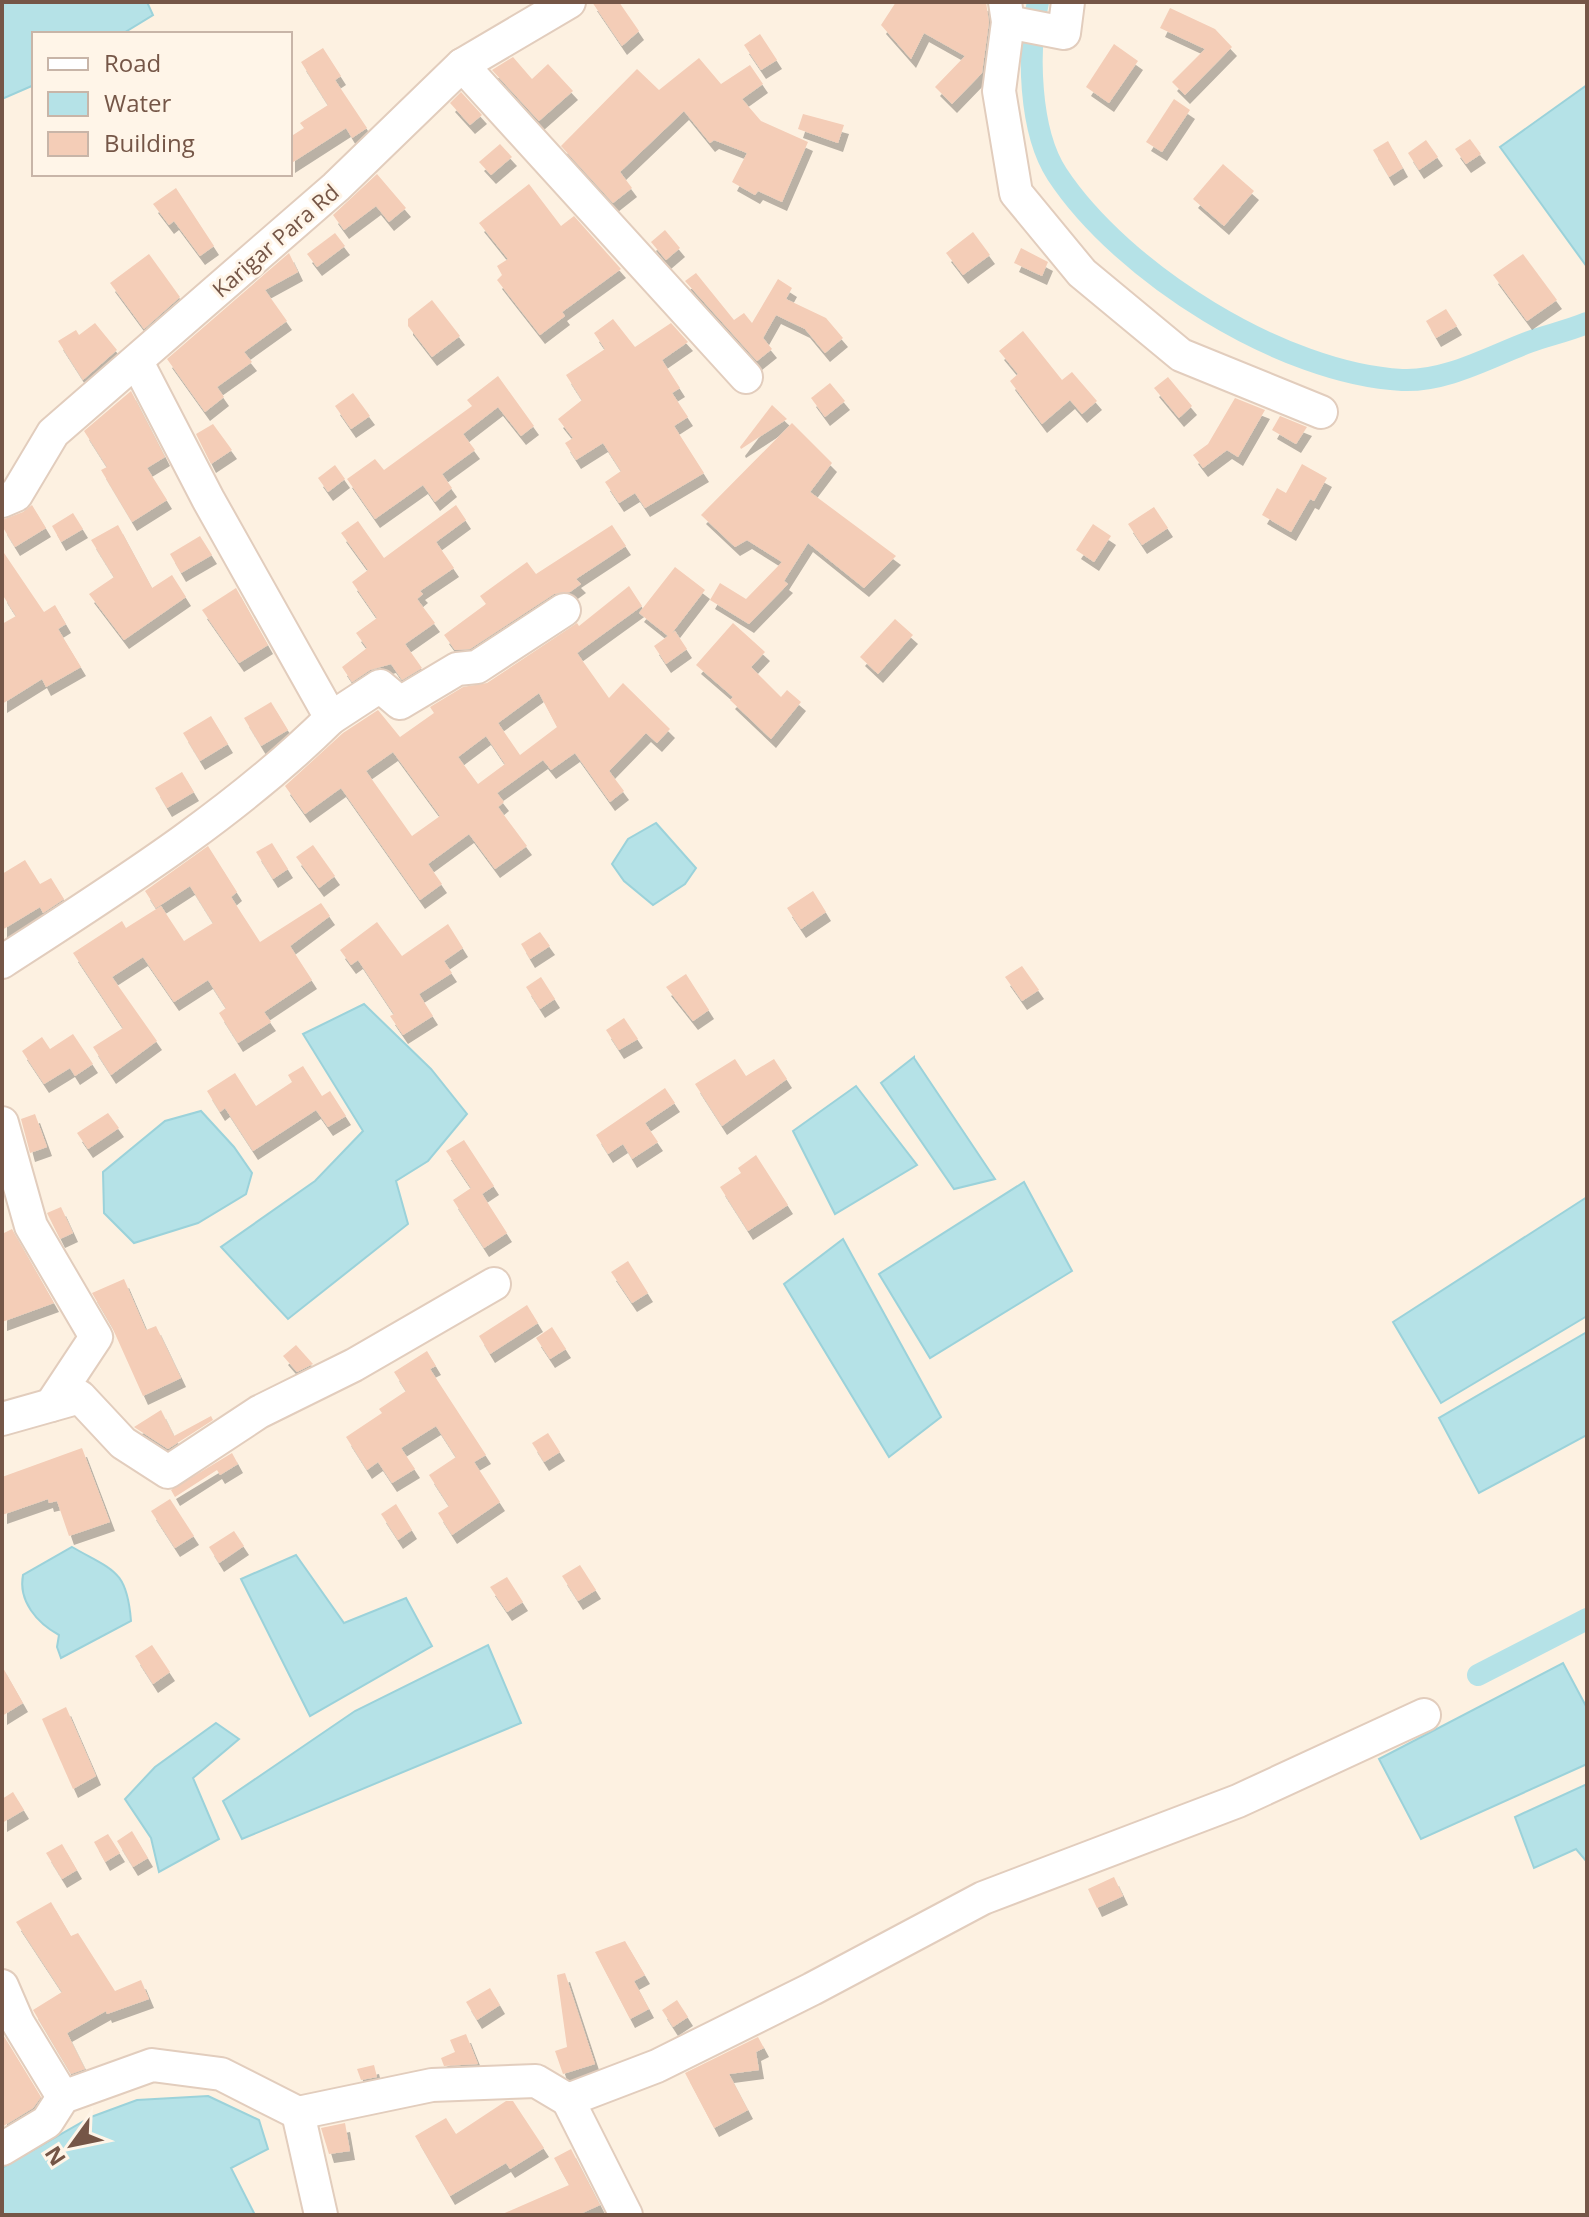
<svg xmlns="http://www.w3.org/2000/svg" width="1589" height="2217" font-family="'Open Sans',sans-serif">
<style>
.water{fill:#b5e2e7;stroke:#9bd2da;stroke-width:2}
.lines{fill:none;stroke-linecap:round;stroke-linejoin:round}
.canal{stroke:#b5e2e7;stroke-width:22}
.building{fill:#f4cdb7;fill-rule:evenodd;filter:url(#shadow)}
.minor-casing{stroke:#e2cdbd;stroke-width:36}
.minor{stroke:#fff;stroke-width:32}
.labels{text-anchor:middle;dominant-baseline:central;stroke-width:6;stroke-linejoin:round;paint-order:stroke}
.street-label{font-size:22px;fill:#755647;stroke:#fff5e8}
</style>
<defs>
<filter id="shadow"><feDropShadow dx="5" dy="9" stdDeviation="0" flood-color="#0004"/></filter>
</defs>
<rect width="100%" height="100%" fill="#fdf1e1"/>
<g class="water">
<polygon points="2,2 147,2 153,15 122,34 34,34 34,85 2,99"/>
<polygon points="1587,85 1587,267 1500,147"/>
<polygon points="656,823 696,868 685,884 653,905 624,881 612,864 628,839"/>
<polygon points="364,1004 431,1069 467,1114 428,1161 396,1181 408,1224 288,1319 221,1247 315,1181 363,1131 303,1034"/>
<polygon points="914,1057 914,1058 995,1179 954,1189 881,1083"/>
<polygon points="856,1086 917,1165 835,1214 793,1131"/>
<polygon points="201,1111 234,1147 252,1173 246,1194 198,1223 134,1243 104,1213 103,1172 165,1121"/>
<polygon points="1024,1182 1072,1271 930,1358 879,1274"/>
<polygon points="1587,1197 1587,1316 1441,1403 1393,1322"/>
<polygon points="843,1239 941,1417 889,1457 784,1284"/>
<polygon points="1587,1332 1587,1435 1479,1493 1439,1418"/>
<path d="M72,1547C114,1571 127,1570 131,1621L61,1658L57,1647L59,1635C37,1623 18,1601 23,1575Z"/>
<polygon points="296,1555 344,1623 406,1598 432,1646 310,1716 241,1579"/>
<polygon points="488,1645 521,1723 242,1839 223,1801 355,1711"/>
<polygon points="1563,1663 1587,1708 1587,1764 1421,1839 1379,1759"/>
<polygon points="216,1723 239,1739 193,1778 219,1839 159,1872 151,1838 125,1799 155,1767"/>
<polygon points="1587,1784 1587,1862 1576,1849 1534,1868 1515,1817"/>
<polygon points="208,2096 259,2120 268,2149 231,2168 255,2215 2,2215 2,2168 91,2117 137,2100"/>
</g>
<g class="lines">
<g class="canal">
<path d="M1038,2C1027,50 1029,131 1057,174C1122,273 1283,374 1402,380C1446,382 1489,357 1529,342C1548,335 1568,331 1587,323"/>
<polyline points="1478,1675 1587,1619"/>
</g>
</g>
<g class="building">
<polygon points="592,2 619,2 639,31 622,46"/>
<polygon points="896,2 986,2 989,22 982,73 952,104 935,87 965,56 924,33 911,59 881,25"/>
<polygon points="1170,8 1215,29 1232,47 1185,95 1172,82 1205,49 1160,28"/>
<polygon points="760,34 777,60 761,70 744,45"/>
<polygon points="1114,44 1138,61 1109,103 1086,87"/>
<polygon points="323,48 341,76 335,80 367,128 352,138 346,128 290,164 290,137 304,128 300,123 328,105 301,62"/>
<polygon points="513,57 532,79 548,64 573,91 539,121 492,70"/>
<polygon points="699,58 721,84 750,65 763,84 742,99 761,121 808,142 782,202 758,191 755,195 732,182 747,153 714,140 710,143 684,111 620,172 632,188 613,203 561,146 637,69 659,90"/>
<polygon points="461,92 482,115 470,125 450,103"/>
<polygon points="1174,99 1190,110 1162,152 1146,142"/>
<polygon points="803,114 844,125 838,143 798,129"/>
<polygon points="1470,139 1481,154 1466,164 1455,149"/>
<polygon points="1426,140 1438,157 1419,170 1408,153"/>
<polygon points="1388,141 1403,168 1389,177 1373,150"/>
<polygon points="500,144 512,157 491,175 479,162"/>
<polygon points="1223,164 1254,191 1224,226 1193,199"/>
<polygon points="377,174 406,208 389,222 376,206 344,230 333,215"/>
<polygon points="529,184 561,226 574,216 621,269 562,312 565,316 540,335 497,280 502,275 497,266 508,259 479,223"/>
<polygon points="176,188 214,246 200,256 174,221 169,225 153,204"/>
<polygon points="665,230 680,248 666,260 651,242"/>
<polygon points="973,232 990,255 963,275 946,253"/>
<polygon points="335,233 345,246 317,267 307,254"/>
<polygon points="1021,248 1048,262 1042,276 1014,263"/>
<polygon points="289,253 298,272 265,290 287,321 244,352 252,362 217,387 224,397 205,412 167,359"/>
<polygon points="149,254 180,297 144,329 110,283"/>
<polygon points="1523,254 1557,300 1527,321 1493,275"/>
<polygon points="696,273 734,320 744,313 752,323 778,279 792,288 786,299 826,318 843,338 825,353 805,329 776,315 763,338 772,349 757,361 685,281"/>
<polygon points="432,300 460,336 432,357 408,326 408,319"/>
<polygon points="1446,309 1457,326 1436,338 1426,321"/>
<polygon points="613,319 635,347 671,323 688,342 662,360 680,388 672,393 688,417 674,426 704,473 645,508 635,493 619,503 605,482 621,471 603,443 576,460 565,443 573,438 558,419 582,400 566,375 605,349 594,333"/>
<polygon points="95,323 117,350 83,380 58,341 76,330 79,335"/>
<polygon points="1023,331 1062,380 1072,372 1097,401 1082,414 1070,400 1042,424 1010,381 1018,374 999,351"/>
<polygon points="498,376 534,426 521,436 498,407 463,434 475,450 442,474 452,488 435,502 423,485 375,519 347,479 375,459 384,470 472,406 467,400"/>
<polygon points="1168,377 1192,406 1179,418 1154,388"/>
<polygon points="830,383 845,401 825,417 811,398"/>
<polygon points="131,391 165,457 147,468 167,500 132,522 101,470 107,467 84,431"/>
<polygon points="353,393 370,416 351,429 335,406"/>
<polygon points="1235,398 1265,410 1238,457 1227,450 1203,468 1193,455 1208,444"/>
<polygon points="772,405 787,419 741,449 740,447"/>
<polygon points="1280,416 1307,427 1296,444 1272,430"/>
<polygon points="792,423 832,463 810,492 896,556 864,588 808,543 784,581 788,584 749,624 710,600 720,583 746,599 782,562 747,540 735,547 701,515"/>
<polygon points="213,424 232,450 211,464 196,434"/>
<polygon points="1302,464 1327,478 1314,501 1310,499 1291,532 1262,515 1277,488 1286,493"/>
<polygon points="335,465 345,479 328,492 318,478"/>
<polygon points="32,505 46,528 15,547 2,526 2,520 23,512"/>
<polygon points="456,505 466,520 436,542 454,568 420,591 423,594 417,599 435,623 405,644 422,668 402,680 391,664 370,670 352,682 342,667 367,648 356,633 377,618 352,582 368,570 341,533 358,521 384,558"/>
<polygon points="1154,507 1168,528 1142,545 1128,524"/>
<polygon points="73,513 83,529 61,542 52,526"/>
<polygon points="1093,524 1111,536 1094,562 1076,550"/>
<polygon points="118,525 152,588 172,575 186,597 124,640 89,594 114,577 91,540"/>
<polygon points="612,525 626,546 576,579 581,584 570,592 554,594 470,649 455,650 444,635 486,604 480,596 527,562 536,574"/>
<polygon points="200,536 212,555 181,573 170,554"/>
<polygon points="2,550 44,612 55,605 66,624 58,629 81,667 46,687 42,679 2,704 2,624 16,616 2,594"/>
<polygon points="675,567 705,590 672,633 675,631 687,649 666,664 654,646 668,636 639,613"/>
<path d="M629,586L642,606L577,653L609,698L623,683L670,729L657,743L646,733L609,771L624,791L610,802L575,753L551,770L543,760L497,793L504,802L498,807L527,846L495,869L469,834L428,864L442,884L420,900L341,788L305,814L285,786L343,733L378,710L400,737L434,713L430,707L463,687L487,683L577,623L579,626ZM539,693L557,727L520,755L498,723ZM486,736L505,764L478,784L458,757ZM393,752L440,816L412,836L366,771Z"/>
<polygon points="236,588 268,645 239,663 202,610"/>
<polygon points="895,619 913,635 878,674 860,657"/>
<polygon points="733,623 765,652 751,667 781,697 787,690 801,702 771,739 730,700 733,697 696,665"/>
<polygon points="271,702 288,730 261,746 244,718"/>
<polygon points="211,716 228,744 200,761 183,733"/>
<polygon points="182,772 194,792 167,808 155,788"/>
<polygon points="272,843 288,869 273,879 256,852"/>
<polygon points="313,845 335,876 319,888 296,857"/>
<polygon points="208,846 237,892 231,897 260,942 321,903 330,916 290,946 312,980 264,1012 271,1022 238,1043 219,1013 226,1008 208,980 174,1002 143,957 112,977 157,1041 111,1075 93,1047 123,1028 73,953 122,921 126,928 161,906 184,941 213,923 190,886 156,908 145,891"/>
<polygon points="25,860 40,884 51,878 64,899 43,913 40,907 2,930 2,874"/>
<polygon points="813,891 826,912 801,929 787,908"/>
<polygon points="377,922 402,956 448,924 463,948 444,961 452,973 419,994 433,1016 403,1035 390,1016 394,1014 358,960 351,965 340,950"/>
<polygon points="540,932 550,946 530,959 521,944"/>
<polygon points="1022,966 1039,990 1022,1001 1005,977"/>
<polygon points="686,974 709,1010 693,1021 666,987"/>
<polygon points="541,977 555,999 540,1009 526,987"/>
<polygon points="624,1018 638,1039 619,1050 606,1030"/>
<polygon points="73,1034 93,1064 75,1076 70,1068 44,1084 22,1051 42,1037 50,1049"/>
<polygon points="735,1059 746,1076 774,1059 787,1079 722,1126 695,1084"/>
<polygon points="303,1066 322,1096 330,1091 346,1116 328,1127 316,1110 253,1151 225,1108 220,1112 207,1091 235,1073 256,1106 292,1082 288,1075"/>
<polygon points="665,1088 675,1103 645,1123 658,1142 632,1159 623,1144 608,1154 596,1135"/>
<polygon points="108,1113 119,1128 88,1149 77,1133"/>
<polygon points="35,1114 47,1147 30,1153 21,1119"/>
<polygon points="464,1140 494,1186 482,1194 507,1233 484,1248 453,1200 471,1188 446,1151"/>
<polygon points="756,1155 788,1205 748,1231 720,1187 741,1173 738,1168"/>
<polygon points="61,1207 73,1233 60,1239 47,1213"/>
<polygon points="12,1229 54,1303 2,1322 2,1234"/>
<polygon points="628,1261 648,1293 632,1303 611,1272"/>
<polygon points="124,1279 146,1330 156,1326 181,1378 143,1396 112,1327 92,1293"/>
<polygon points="527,1305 538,1323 490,1354 479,1336"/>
<polygon points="552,1327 566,1349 550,1359 536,1338"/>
<polygon points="296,1345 313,1364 297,1372 283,1356"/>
<polygon points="427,1351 436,1366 430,1369 486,1455 474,1462 500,1502 452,1535 438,1513 449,1506 429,1475 456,1457 436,1426 401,1448 415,1469 392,1483 378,1462 367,1470 346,1437 382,1413 379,1409 406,1391 394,1372"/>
<polygon points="161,1410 174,1436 211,1416 213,1420 168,1449 134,1427"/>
<polygon points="548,1433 560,1452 544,1462 532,1443"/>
<polygon points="82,1448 110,1522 69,1536 57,1501 49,1503 48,1499 2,1515 2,1477"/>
<polygon points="232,1453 238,1464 220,1475 217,1470 175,1497 171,1490"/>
<polygon points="170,1499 194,1536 175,1548 151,1511"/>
<polygon points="396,1504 412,1530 398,1540 381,1514"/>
<polygon points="234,1531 244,1546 219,1563 209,1547"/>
<polygon points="580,1565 596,1590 578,1601 562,1576"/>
<polygon points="507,1577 523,1602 507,1612 490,1587"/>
<polygon points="152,1645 170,1672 153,1684 135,1656"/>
<polygon points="2,1666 23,1703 2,1716"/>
<polygon points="66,1707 96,1776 73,1789 42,1719"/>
<polygon points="13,1792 24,1810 2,1823 2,1799"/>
<polygon points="132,1831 148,1858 133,1867 117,1841"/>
<polygon points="108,1834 120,1853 105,1862 94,1842"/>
<polygon points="62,1844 77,1870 62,1879 46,1853"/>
<polygon points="1114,1877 1123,1896 1097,1908 1088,1889"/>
<polygon points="51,1902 71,1936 78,1933 115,1991 141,1980 149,1999 107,2014 106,2011 67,2033 85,2069 71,2074 33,2010 62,1992 16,1922"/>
<polygon points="625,1941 645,1975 634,1981 649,2009 630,2019 595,1952"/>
<polygon points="565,1973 595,2064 563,2074 555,2051 567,2047 557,1975"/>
<polygon points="490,1988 500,2005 477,2020 466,2002"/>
<polygon points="677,2000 688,2017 673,2027 662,2010"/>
<polygon points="2,2033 41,2097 33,2108 2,2127"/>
<polygon points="466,2034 478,2064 444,2066 441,2058 455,2052 450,2040"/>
<polygon points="758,2037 764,2048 756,2052 759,2070 729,2074 748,2110 714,2128 685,2073"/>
<polygon points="374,2065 377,2077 361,2080 357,2069"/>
<polygon points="506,2101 513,2101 544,2148 510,2169 506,2163 450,2196 415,2136 446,2118 456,2134"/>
<polygon points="345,2123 350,2151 329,2154 321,2128"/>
<polygon points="571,2149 600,2205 578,2215 500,2215 569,2185 554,2158"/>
</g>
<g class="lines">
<defs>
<g id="minor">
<polyline points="1005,2 1008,22 999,91 1016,193 1082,273 1181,355 1321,412"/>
<polyline points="1008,22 1064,33 1068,2"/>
<polyline points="462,65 746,377"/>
<polyline points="2,501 16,495 53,433 336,187 462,65 569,2"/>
<polyline points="331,718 380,686 400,703 457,669 477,667 564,610"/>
<path d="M2,962C116,888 234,814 331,718L208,499L137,362"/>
<polyline points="2,1123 31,1226 96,1337 51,1405"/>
<polyline points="2,1419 80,1397 123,1443 168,1472 259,1412 354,1365 494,1284"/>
<polyline points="2,1986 18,2023 63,2097"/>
<polyline points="568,2100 626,2215"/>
<polyline points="298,2113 321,2215"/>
<polyline points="2,2149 47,2122 63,2097 152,2065 221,2074 298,2113 432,2085 536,2081 568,2100 657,2066 812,1989 983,1898 1238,1801 1424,1715"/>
</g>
</defs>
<use href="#minor" class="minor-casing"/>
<use href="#minor" class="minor"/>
</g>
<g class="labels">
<g class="street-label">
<text transform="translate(275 240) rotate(-41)">Karigar Para Rd</text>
</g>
</g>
<rect width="1589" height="2217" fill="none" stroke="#755647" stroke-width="8"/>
<rect x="32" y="32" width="260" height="144" fill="#fff5e8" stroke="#c8b5a8" stroke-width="2"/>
<rect x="48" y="58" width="40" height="12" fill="#ffffff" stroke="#c8b5a8" stroke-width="2"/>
<text x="104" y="72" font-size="24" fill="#755647">Road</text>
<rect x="48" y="92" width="40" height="24" fill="#b5e2e7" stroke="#c8b5a8" stroke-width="2"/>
<text x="104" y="112" font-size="24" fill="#755647">Water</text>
<rect x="48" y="132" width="40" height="24" fill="#f4cdb7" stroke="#c8b5a8" stroke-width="2"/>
<text x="104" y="152" font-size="24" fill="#755647">Building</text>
<g transform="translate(72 2145) rotate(237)" stroke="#fff5e8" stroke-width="6" paint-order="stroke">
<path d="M0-6L14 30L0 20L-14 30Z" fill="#755647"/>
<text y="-12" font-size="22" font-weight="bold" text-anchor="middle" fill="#755647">N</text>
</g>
</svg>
